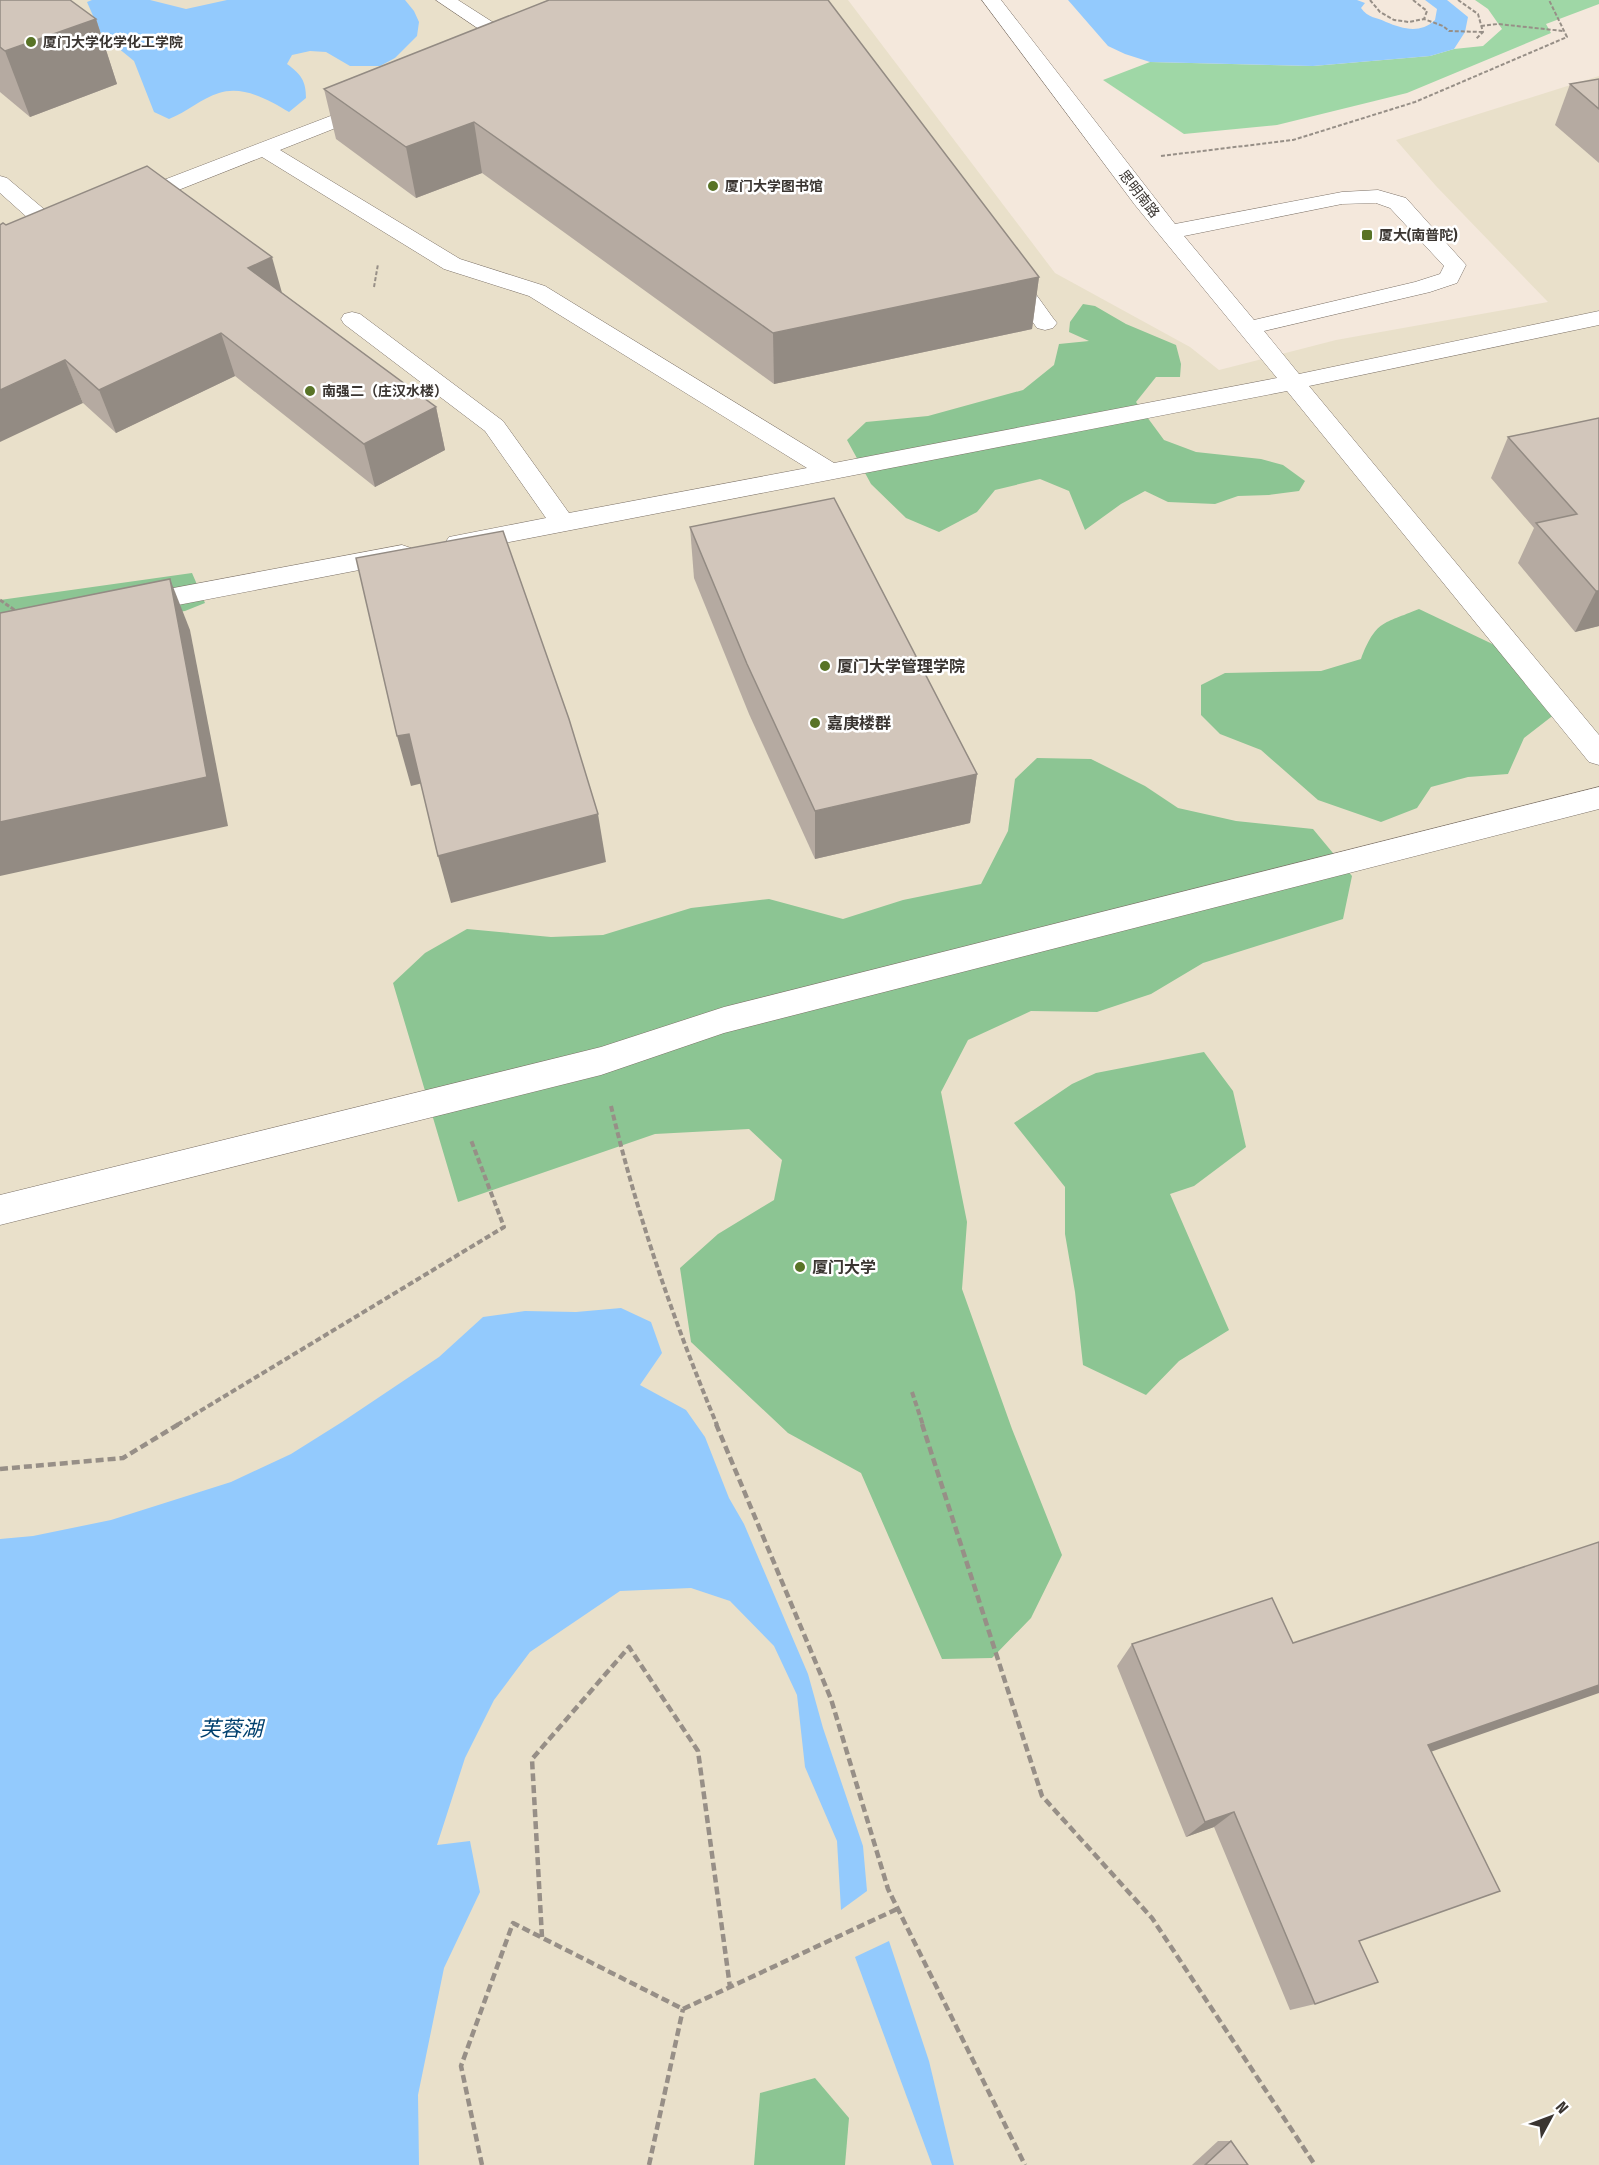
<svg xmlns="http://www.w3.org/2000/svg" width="1599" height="2165" font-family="'Fira Sans Condensed','Noto Sans SC',sans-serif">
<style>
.education{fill:#e9e0ca}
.green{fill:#9fd7a6}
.forest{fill:#8cc593}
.water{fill:#93cafd}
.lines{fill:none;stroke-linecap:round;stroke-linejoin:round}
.minor-casing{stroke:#7d7268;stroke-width:1}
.path-far3{stroke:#978f87;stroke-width:2;stroke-dasharray:4 2;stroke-linecap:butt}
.path-far2{stroke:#978f87;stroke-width:3;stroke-dasharray:4.5 2;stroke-linecap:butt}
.path-far1{stroke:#978f87;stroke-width:4;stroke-dasharray:6 3;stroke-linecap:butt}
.path{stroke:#978f87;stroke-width:4.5;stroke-dasharray:8 4;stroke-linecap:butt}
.minor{fill:#fff;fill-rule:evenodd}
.wall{fill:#b5aaa1}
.shaded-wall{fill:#938b83}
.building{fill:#d2c6bb;stroke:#938b83;stroke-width:1.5}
.poi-dot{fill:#587326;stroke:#fff;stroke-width:2}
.labels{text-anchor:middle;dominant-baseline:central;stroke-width:5;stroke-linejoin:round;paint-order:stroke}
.far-poi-label{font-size:14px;font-weight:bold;fill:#3a3531;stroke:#fff;text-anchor:start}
.far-street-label{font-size:14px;fill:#3a3531;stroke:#fff}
.poi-label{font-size:16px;font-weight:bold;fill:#3a3531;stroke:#fff;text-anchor:start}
.near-water-label{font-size:21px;font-style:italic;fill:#00406e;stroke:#fff}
</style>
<rect width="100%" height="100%" fill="#f4e8dc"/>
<polygon class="education" points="0,0 848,0 1055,273 1190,347 1219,370 1336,340 1548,302 1436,186 1396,140 1599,76 1599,2165 0,2165"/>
<polygon class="green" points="1475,0 1599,0 1599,4 1546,24 1551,33 1407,93 1277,125 1184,134 1103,80 1150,62 1313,66 1430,56 1454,49 1483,46 1502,29 1488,9"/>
<g class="forest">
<polygon points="1083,304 1095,306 1126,324 1176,345 1181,364 1180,377 1156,377 1136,402 1164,440 1196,452 1261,459 1283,465 1305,481 1299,491 1269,495 1238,496 1215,504 1168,502 1145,491 1121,504 1085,530 1069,491 1040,479 995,490 977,512 939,532 906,518 871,484 847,440 866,422 928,416 1023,390 1054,365 1059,344 1089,341 1069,332 1070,322"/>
<polygon points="192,573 205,603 185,611 113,622 0,645 0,600"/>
<path d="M1419,609L1528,661L1564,707L1524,738L1508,774L1468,777L1431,787L1417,808L1381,822L1318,800L1261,750L1220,734L1201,715V685L1225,673L1321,671L1361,659C1376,620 1383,624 1419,609Z"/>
<polygon points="1037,758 1091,759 1145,786 1178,808 1236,821 1313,829 1352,876 1343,919 1203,963 1151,994 1097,1012 1031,1011 968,1040 941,1092 967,1222 962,1289 1012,1429 1062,1555 1031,1618 992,1658 942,1659 861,1473 788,1433 691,1342 680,1268 718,1234 774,1200 782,1160 749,1129 655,1134 458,1202 393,983 425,953 467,929 551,937 603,935 691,908 769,899 843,919 903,900 981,884 1008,831 1015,779"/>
<polygon points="1204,1052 1233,1091 1246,1147 1194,1186 1170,1194 1229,1330 1179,1361 1146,1395 1083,1365 1075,1292 1065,1234 1065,1187 1014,1123 1072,1084 1096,1073"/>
<polygon points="815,2078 849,2118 845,2165 754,2165 760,2093"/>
</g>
<g class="water">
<path d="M92,0H150L186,9L227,0H405L414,11L419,22L417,36L395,58L380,66H350L326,52L310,51L292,55L287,64C301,74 306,81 306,98L289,112C269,100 243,85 219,93C202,98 187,112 169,119L154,112L134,61L101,34L87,2Z"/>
<path d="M1068,0H1357L1365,3L1361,8C1368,18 1376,17 1386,22C1403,29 1420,34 1435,20L1437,9L1425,0H1447L1468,17L1465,32L1454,49L1430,56L1313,66L1150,62L1125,54L1108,46Z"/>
<polygon points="621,1308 651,1322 662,1353 640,1385 686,1410 705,1437 729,1498 744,1524 808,1674 823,1728 863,1846 867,1891 841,1910 837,1841 805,1767 797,1695 774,1646 730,1601 691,1588 620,1591 530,1652 494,1700 465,1758 437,1845 470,1841 480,1892 444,1968 418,2095 419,2165 0,2165 0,1539 33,1536 111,1520 231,1482 291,1454 342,1422 439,1357 483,1317 525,1311 576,1312"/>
<polygon points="889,1941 929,2061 954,2165 932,2165 855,1957"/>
</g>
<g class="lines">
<defs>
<g id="minor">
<polygon points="436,0 458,0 527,44 530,48 527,52 513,52"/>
<path d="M982,0H1001L1175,224L1342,192L1378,190L1406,198L1466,265L1457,283L1430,292L1264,331L1299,374L1599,311V325L1309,386L1599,735V765L1589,762L1287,391L458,552L449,549L445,543L449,537L546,518L485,431L344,324L341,319L344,314L352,312L360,314L503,421L569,513L807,468L529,296L444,269L262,157L138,206L130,207L122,206L119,201L122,196L367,102H381L384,106L381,110L280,150L460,259L545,286L834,463L1277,378L1135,205ZM1376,203L1390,208L1444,266L1440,274L1415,282L1254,320L1184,236L1342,204Z"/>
<polygon points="0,176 7,178 64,226 67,231 64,236 56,238 48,236 0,193"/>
<polygon points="1009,266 1017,268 1053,318 1057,323 1053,328 1045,330 1037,328 998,273 1001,268"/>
<polygon points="402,545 411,548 415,554 411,560 131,614 122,611 118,605 122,599 131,596"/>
<polygon points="1599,787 1599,809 724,1033 601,1075 0,1225 0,1195 601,1047 724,1007"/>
</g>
</defs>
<use href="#minor" class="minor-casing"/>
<g class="path-far3">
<polyline points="1370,0 1380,12 1394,20 1409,22 1424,19 1443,26 1449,31 1483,32"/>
<polyline points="1413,0 1427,11 1424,19"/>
<polyline points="1458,0 1478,14 1483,32 1476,39"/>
<polyline points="1481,26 1498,24 1563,31"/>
<polyline points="1161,156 1293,140 1415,102 1567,37 1549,0"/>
<polyline points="374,287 378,264"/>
</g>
<polyline class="path-far2" points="0,600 19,613"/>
<g class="path-far1">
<path d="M611,1106C637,1215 674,1322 717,1425"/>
<polyline points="912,1392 923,1425"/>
<polyline points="177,1425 504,1227 471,1140"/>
</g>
<g class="path">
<polyline points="716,1424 831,1699 888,1889 1025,2165"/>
<polyline points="922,1424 1042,1796 1152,1918 1315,2165"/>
<polyline points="0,1469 123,1458 179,1424"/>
<polyline points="542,1937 532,1759 629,1647 698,1751 730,1987"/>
<polyline points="683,2009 897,1909"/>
<polyline points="482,2165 461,2066 513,1923 683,2009"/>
<polyline points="649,2165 683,2009"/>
</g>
<use href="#minor" class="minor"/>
</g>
<g class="wall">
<polygon points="0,0 96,19 117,84 30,117 0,92"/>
<polygon points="549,0 1039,277 1032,329 774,384 482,173 416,198 336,139 324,89"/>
<polygon points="1599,79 1599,163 1555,125 1570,84"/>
<polygon points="6,225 282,293 436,407 445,450 375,487 235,376 116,433 83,403"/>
<polygon points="1599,418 1599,626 1575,632 1518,563 1534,528 1491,478 1508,437"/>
<polygon points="690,527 977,774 970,823 815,859 749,714 694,578"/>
<polygon points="1132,1644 1431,1752 1359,1941 1315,2004 1290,2010 1214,1827 1186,1837 1117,1666"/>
<polygon points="1218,2141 1231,2141 1248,2165 1192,2165"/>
</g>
<g class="shaded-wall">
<polygon points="96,19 117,84 30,117 5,51"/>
<polygon points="474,122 482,173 416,198 406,147"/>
<polygon points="272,257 284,300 248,268"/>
<polygon points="1039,277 1032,329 774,384 773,333"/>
<polygon points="221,333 235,376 116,433 99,390"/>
<polygon points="65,360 83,403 0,442 0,390"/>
<polygon points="436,407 445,450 375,487 364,444"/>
<polygon points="170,579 190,630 228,826 0,876 0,822"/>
<polygon points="1596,591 1599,591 1599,626 1575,632"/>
<polygon points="409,734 423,783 411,786 397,736"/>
<polygon points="977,774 970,823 815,859 815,811"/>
<polygon points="598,814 606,862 451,903 438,856"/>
<polygon points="1599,1685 1599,1693 1399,1763 1428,1745"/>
<polygon points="1234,1812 1214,1827 1186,1837 1205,1822"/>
</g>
<g class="building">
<polygon points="0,0 70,0 96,19 5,51 0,47"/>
<polygon points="549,0 828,0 1039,277 773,333 474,122 406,147 324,89"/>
<polygon points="1599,79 1599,109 1570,84"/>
<polygon points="147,166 272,257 248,268 436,407 364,444 221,333 99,390 65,360 0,390 0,225 3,223 6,225"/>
<polygon points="1599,418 1599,591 1596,591 1536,523 1577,514 1508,437"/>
<polygon points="834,498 977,774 815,811 747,664 690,527"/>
<polygon points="503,531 569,719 598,814 438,856 409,734 397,736 356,558"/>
<polygon points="170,579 207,777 0,822 0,613"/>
<polygon points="1599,1542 1599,1685 1428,1745 1500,1891 1359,1941 1378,1982 1315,2004 1234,1812 1205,1822 1132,1644 1272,1598 1293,1643"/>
<polygon points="1231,2141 1248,2165 1205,2165"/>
</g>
<g class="poi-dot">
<circle cx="31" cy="42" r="6"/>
<circle cx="713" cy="186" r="6"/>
<rect x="1361" y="229" width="12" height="12" rx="3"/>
<circle cx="310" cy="391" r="6"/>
<circle cx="825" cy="666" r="6"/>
<circle cx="815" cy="723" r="6"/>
<circle cx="800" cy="1267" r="6"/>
</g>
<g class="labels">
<g class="far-poi-label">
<text x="43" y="42">厦门大学化学化工学院</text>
<text x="725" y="186">厦门大学图书馆</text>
<text x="1379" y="235">厦大(南普陀)</text>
<text x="322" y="391">南强二（庄汉水楼）</text>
</g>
<g class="far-street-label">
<text transform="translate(1139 194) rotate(52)">思明南路</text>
</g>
<g class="poi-label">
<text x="837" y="666">厦门大学管理学院</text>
<text x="827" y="723">嘉庚楼群</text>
<text x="812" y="1267">厦门大学</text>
</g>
<g class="near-water-label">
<text x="231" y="1729">芙蓉湖</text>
</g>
</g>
<g transform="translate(1551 2117) rotate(49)" stroke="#ffffff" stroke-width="4.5" paint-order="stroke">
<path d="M0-4.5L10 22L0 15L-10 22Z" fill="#3a3531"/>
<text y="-9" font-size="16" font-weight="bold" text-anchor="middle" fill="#3a3531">N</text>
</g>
</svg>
